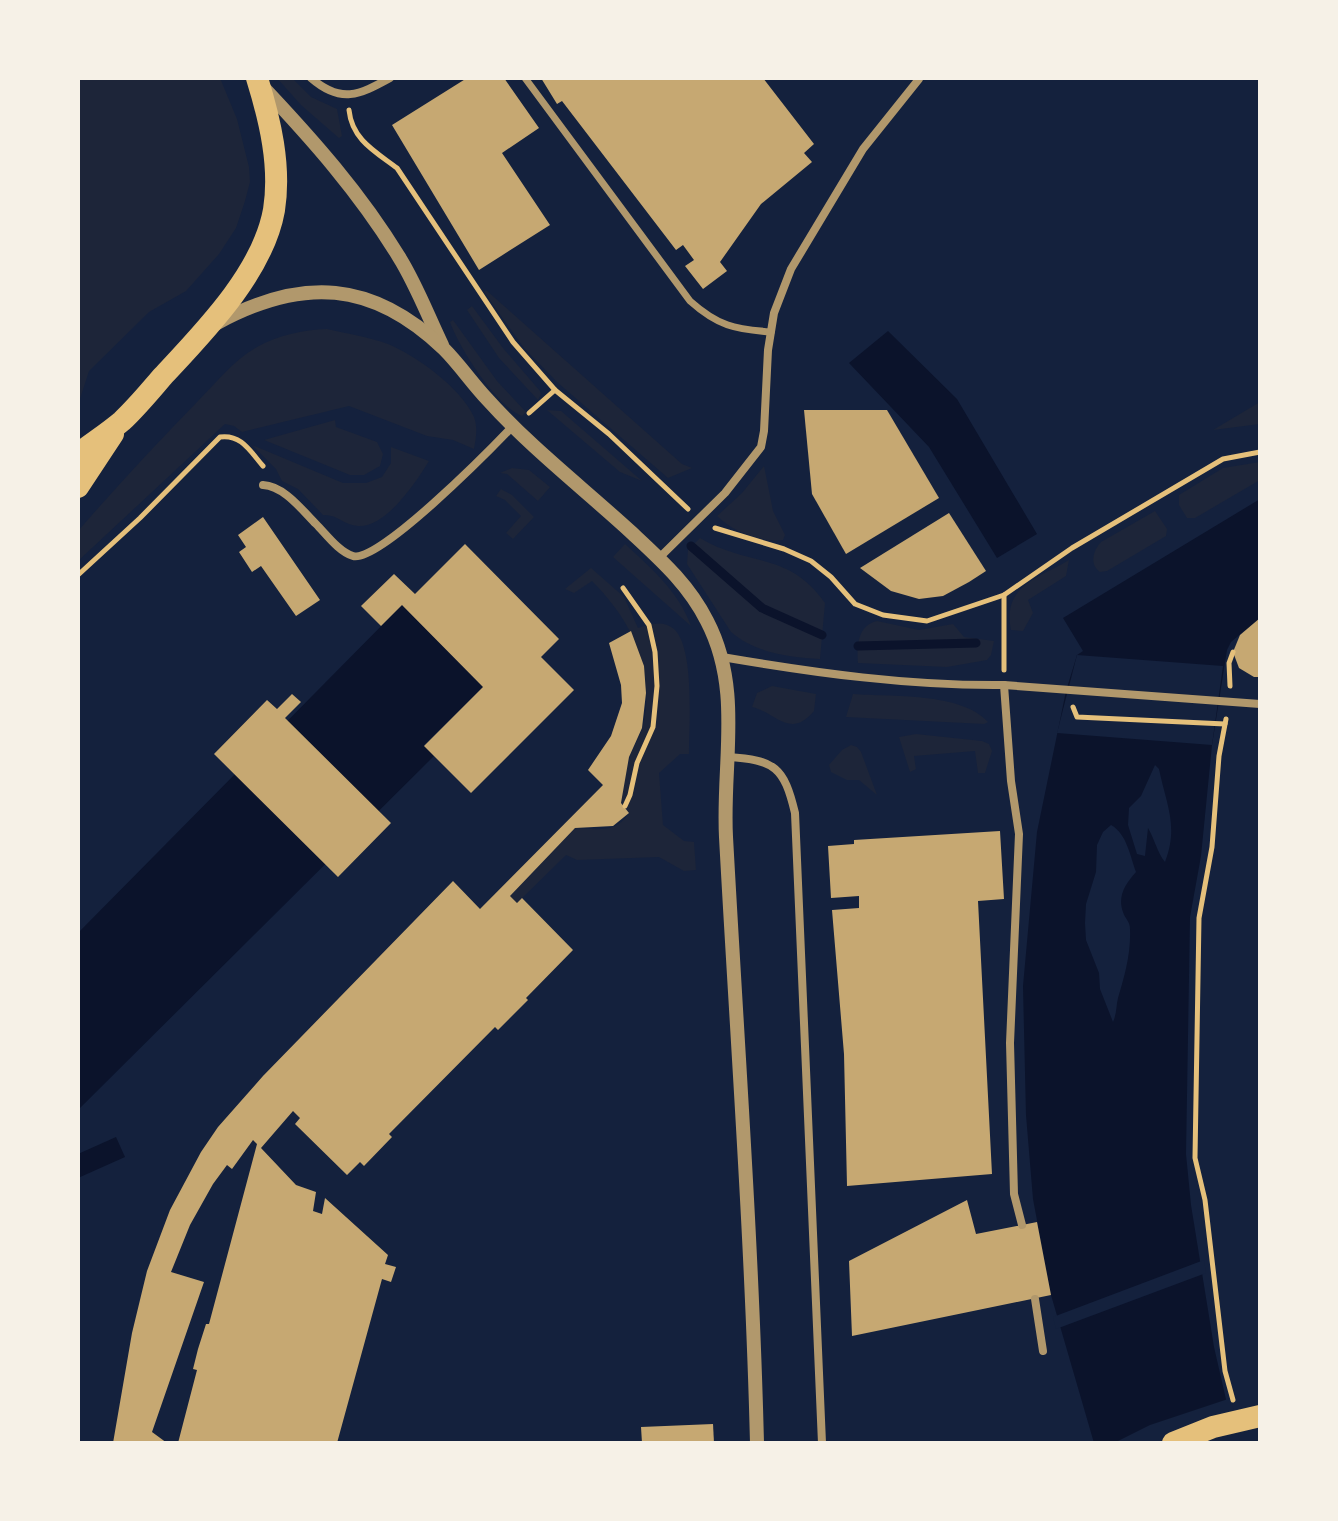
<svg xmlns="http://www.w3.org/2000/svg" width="1338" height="1521" font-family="'Playfair Display',serif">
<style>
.green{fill:#1d2539}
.water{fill:#0b132b;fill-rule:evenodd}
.pier{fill:#14213d}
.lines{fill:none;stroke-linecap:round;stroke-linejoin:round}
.stream{stroke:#0b132b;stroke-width:9}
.building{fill:#c6a872}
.path{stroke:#e5c07b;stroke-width:5}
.pedestrian{stroke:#b1986c;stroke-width:7}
.minor{stroke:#b1986c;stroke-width:8}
.tertiary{stroke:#b1986c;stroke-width:14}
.trunk{stroke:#e5c07b;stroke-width:22}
</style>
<rect width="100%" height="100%" fill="#14213d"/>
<g class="green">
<polygon points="78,78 220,78 237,119 249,167 250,182 245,201 236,228 219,254 186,291 149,312 89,371 78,405"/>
<polygon points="277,78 292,78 311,97 337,109 342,136 339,138 301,105"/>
<polygon points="486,290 682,464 692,468 668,478 557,382 524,348 484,292"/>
<polygon points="472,306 503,348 540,391 541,394 538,400 499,358 467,310"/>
<path d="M453,320L497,381L526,412L522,416C496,406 459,348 450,322Z"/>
<path d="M327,329C348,334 369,337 388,344C417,356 461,388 474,417C478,428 476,438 474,449L453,440L427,436L349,406L242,432L234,426L225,424L78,561V531C117,486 157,443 198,401C217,382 233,361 257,347C279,335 302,330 327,329Z"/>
<polygon points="1260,402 1260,424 1213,430"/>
<polygon points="547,410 561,411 642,481 620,472"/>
<polygon points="335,420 336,427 377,442 383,454 380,466 364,475 350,475 264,440"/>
<path d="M252,445L343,483H366L382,477L391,463V447L429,461C416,482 386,528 358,526C344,525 337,514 323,515L298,489L282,481L276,469Z"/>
<polygon points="1260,462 1260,480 1195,518 1187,518 1179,505 1179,495 1223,468"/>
<path d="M764,466L773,511L785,535L783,540C761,543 732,531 717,516L742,493Z"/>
<polygon points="512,468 529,470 550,487 538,501 507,474 500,473"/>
<polygon points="501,489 512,495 534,517 513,539 506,533 521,516 505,500 496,496"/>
<path d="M1155,511L1167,529L1166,536L1107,571L1100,572C1089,564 1093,551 1101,542Z"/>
<path d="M700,538C748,567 789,551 825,603L820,659C789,657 755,653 731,632L687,564L688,550Z"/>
<path d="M625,544C651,568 679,592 691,626L613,557Z"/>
<path d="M1069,560L1066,576L1028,600L1033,613L1023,631L1011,630C1002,586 1037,579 1069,560Z"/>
<path d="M591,568L624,597L638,628C651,624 663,620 674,629C695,648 689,726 689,754H680L659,773L663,825L684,841L694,842L696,870L684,871L659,857L577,860L566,855L517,903L510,896L575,828C596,829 616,834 629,813L621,803C624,789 625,774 629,760C632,748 640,738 643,726C656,669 631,620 592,581L574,593L565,589Z"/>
<path d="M877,621L919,630L953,624L964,637L994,641L991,655L987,660L947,667L858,663C857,646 857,626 877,621Z"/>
<path d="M772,686L816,694L814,711C790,740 775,712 752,707L757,693Z"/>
<path d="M853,694C891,697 961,692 988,722L984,724L846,717Z"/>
<polygon points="916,734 982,741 989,744 992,751 985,773 978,773 975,751 914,756 916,769 910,772 899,737"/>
<polygon points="851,745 857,747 861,752 877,795 859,780 847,780 831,772 829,765 842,750"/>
</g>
<g class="water">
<polygon points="888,331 957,399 1037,534 997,558 929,447 849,363"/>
<path d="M1260,499V618L1231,642L1227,650L1212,745L1201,856L1190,917L1186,1154L1191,1205L1214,1347L1236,1443H1094L1051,1295L1033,1199L1026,1115L1023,986L1037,832L1066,691L1077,655L1083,651L1063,618ZM1155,765L1159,769C1166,804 1179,826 1165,862C1157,852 1155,840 1148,828L1145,856L1137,854L1128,825L1129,808L1141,796ZM1111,825C1127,834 1130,856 1136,872C1126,883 1117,896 1123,912C1125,919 1130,921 1130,929C1131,953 1125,975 1118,998C1116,1006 1117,1013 1113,1022L1100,989L1099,973L1086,940L1085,923L1086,904L1096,872L1097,845L1103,832Z"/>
<polygon points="402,605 483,687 424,745 434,756 78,1110 78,933"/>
<polygon points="116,1137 125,1157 78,1178 78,1154"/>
</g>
<g class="pier">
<polygon points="1077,655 1223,666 1212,745 1057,733"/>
<polygon points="1204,1260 1206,1273 1056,1329 1053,1317"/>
<polygon points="1231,1398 1240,1443 1114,1443 1150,1425"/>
</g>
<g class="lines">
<g class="stream">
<polyline points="691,546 762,608 822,635"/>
<polyline points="858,646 976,643"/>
</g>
</g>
<g class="building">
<polygon points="467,78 504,78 539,128 502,153 550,225 479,270 392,125"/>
<polygon points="541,78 763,78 814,144 804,153 812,162 761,204 720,262 727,271 703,289 685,266 694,260 683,245 676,250 562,101 557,104"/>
<polygon points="804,410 887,410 939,498 846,554 812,494"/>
<polygon points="949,513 986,571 969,582 943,596 919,599 891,591 860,568"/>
<polygon points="263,517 320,600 296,616 261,566 252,572 239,552 246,547 238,535"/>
<polygon points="465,544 559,639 541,657 574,690 471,793 424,746 483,687 402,605 381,626 361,606 394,574 415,594"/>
<polygon points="1260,618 1260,677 1254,677 1239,668 1233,652 1240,635"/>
<polygon points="631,631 644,666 646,693 642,728 629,757 621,803 629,813 613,826 575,828 510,896 517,903 522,898 573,950 526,998 528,1000 498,1030 495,1027 389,1134 392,1137 364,1166 360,1162 347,1175 295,1124 300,1118 293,1111 261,1148 296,1185 316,1192 313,1211 322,1214 325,1198 388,1255 385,1264 396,1267 391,1282 382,1279 337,1443 178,1443 197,1370 193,1369 198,1349 206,1324 209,1324 257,1144 253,1140 232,1169 227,1165 213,1184 190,1225 171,1272 204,1282 152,1432 167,1443 113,1443 132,1333 147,1271 170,1210 201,1152 218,1127 263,1076 453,881 480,909 603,785 588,770 611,736 622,703 621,685 609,643"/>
<polygon points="292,694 301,702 285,718 391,823 338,877 214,754 267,700 277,709"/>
<polygon points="1000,831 1004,899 978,901 992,1174 847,1186 844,1054 832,910 859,908 859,896 831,898 828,846 854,844 854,840"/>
<polygon points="967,1200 976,1234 1037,1222 1051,1295 852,1336 849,1261"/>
<polygon points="713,1424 714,1443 642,1443 641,1427"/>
</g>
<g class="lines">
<g class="path">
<path d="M349,110C352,140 376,152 397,168L513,342L555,390L609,434L688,509"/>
<polyline points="529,413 555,390"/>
<polyline points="715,528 784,549 811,561 831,577 855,604 883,615 927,621 1004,595 1072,548 1223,459 1260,452"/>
<path d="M78,575L140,518L220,437C241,434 250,451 263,466"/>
<polyline points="623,588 649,625 655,652 657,686 653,727 637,763 630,795 625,806"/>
<polyline points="1004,670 1004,595"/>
<polyline points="1230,686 1229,663 1233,652"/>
<polyline points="1073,707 1077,717 1225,724"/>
<polyline points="1226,719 1219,756 1212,847 1199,918 1195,1158 1205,1200 1225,1371 1233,1400"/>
</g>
<path class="pedestrian" d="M525,78L690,301C718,326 734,329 771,332"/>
<g class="minor">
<path d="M311,78C341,104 359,95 390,78"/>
<path d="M263,485C284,486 302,510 316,524C326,534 339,552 353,556C378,564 491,449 512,427"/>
<polyline points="659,558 725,493 761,447 764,431 768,350 774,313 791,269 863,149 919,79"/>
<path d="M722,657C816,673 909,686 1004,685L1260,704"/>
<polyline points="1004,685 1011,781 1019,834 1010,1043 1014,1194 1022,1225"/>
<path d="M728,757C775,760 784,767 795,813L822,1443"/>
<polyline points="1035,1299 1043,1351"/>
</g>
<g class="tertiary">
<path d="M261,85C312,139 360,193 399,257C416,284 428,316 442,345"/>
<path d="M217,323C302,277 372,280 444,349C459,364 472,383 487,399C531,448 583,488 632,533C661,560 689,585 707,621C743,690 722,763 726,837C737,1039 752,1241 757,1443"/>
</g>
<g class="trunk">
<path d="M78,454C92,443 108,433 122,421C137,407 150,391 163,376C205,331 263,272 274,210C281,166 270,120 257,78"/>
<polyline points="78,487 113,434"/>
<polyline points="1173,1443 1213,1427 1260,1416"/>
</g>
</g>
<rect width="1338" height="1521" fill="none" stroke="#f6f1e7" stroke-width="160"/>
</svg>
